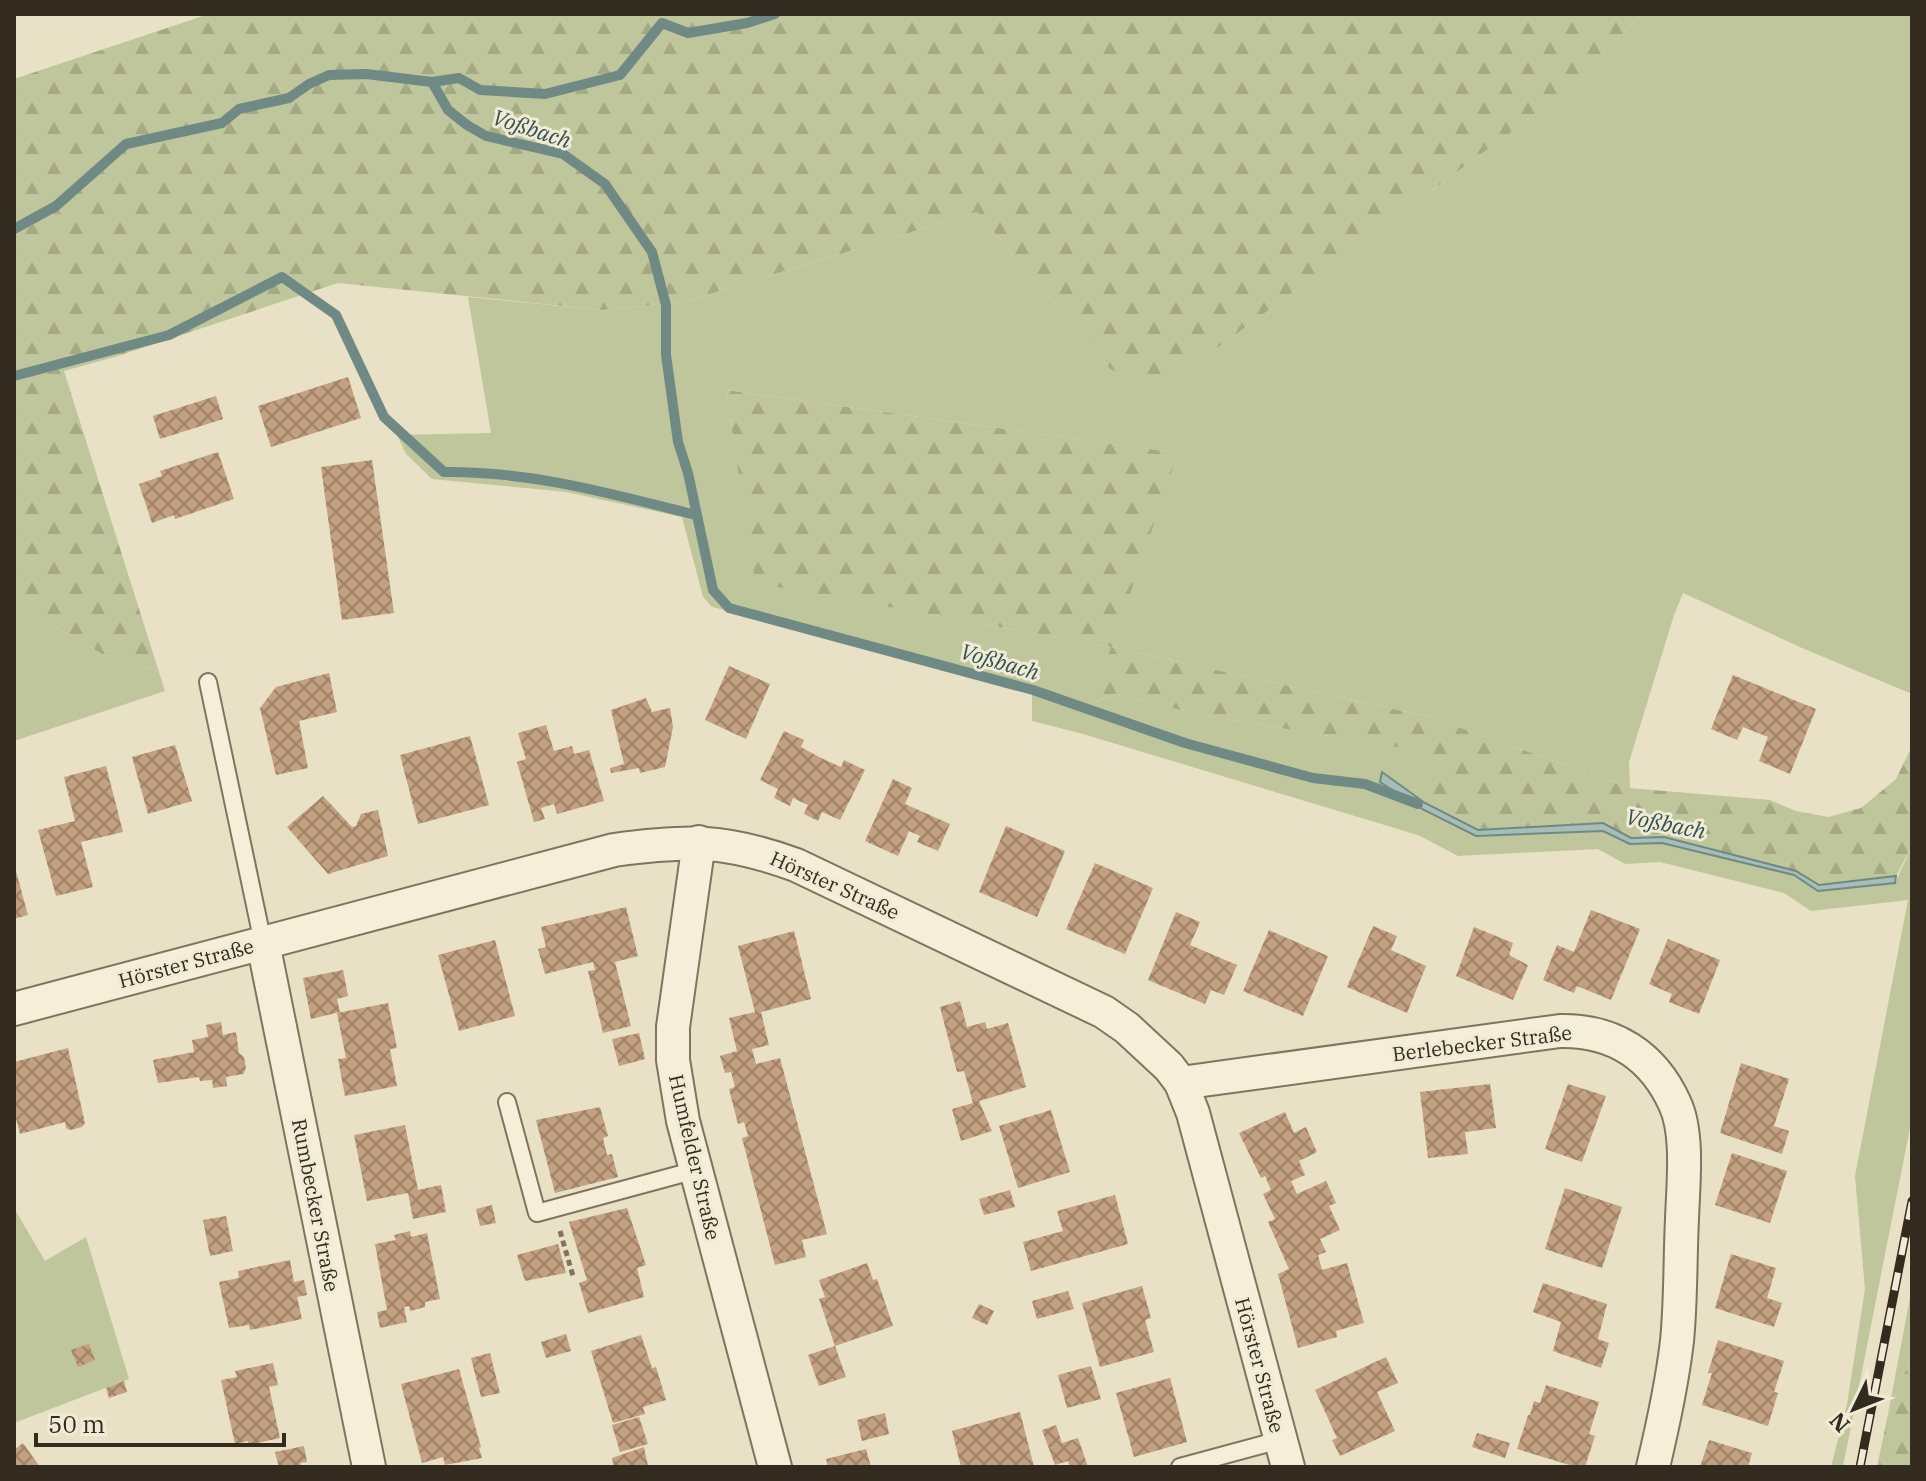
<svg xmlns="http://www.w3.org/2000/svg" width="1926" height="1481" font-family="'IBM Plex Serif',serif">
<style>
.green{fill:#bfc69b;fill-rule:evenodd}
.forest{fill:url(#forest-firs)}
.water{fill:#a7bdb8;stroke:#6f8a85;stroke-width:2}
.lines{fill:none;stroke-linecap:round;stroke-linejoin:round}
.stream{stroke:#6f8a85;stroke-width:10}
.building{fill:url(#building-cross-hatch)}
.service-casing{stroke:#82735e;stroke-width:20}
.minor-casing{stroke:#82735e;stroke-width:36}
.path{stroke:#82735e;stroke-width:5;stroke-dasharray:6 4;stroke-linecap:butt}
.service{stroke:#f5eed8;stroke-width:16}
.minor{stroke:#f5eed8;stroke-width:32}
.rail-casing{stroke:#342b20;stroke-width:9}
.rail{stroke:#f1ebd5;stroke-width:6;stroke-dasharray:18;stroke-linecap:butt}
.labels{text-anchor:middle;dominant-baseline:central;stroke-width:6;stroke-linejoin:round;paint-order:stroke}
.street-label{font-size:20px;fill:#342b20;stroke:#f1ebd5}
.water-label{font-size:22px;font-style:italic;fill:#315252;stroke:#f1ebd5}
</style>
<defs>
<pattern id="forest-firs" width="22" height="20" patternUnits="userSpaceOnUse" patternTransform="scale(2)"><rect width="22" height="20" fill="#bfc69b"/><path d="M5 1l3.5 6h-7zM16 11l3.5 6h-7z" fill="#a5aa85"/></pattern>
<pattern id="building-cross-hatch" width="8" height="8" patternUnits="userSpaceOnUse" patternTransform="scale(2)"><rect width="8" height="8" fill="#c3a080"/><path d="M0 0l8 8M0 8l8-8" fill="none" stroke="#9f8368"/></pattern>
</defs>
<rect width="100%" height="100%" fill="#e9e1c6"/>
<g class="green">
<path d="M1642,14H1912V694L1802,648L1683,593L1674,615L1629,762L1630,788L1430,717L1112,647L1093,703L1114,694L1201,715L1433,753L1425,803L1383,772L1380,782L1424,810L1476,836L1603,831L1630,844L1662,843L1794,875L1818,891L1895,883L1912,846V1118L1843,1467H1831L1847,1404L1865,1289L1855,1176L1908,900L1811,911L1784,893L1660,862L1625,864L1598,849L1458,856L1420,836L1398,829L1083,734L1032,721V687L712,607L703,597L682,517L566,492L432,479L406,454L397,435L491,433L468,297L602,310L684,302L977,212L1110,369L1156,393L1566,92ZM726,390L1177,453L1111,647L756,583Z"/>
<polygon points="14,603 102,654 159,672 165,691 14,741"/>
<polygon points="14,1208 45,1261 86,1237 129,1379 14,1423"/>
<polygon points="1912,1287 1912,1355 1888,1414"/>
</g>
<g class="forest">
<polygon points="209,14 1642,14 1566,92 1156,393 1110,369 977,212 684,302 602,310 338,283 118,356 64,371 159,672 102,654 14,603 14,79"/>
<polygon points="726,390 1178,453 1112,647 1430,717 1630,788 1770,800 1796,811 1828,817 1861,808 1896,779 1912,746 1912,846 1896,876 1819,885 1796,871 1664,837 1631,838 1603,823 1478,830 1425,803 1432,753 1201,715 1114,694 1092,703 1111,647 755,583"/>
<polygon points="1912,1355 1912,1467 1877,1467 1888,1414"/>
</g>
<polygon class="water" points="1382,772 1425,803 1478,830 1603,823 1631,838 1664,837 1796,871 1819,885 1896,876 1895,883 1818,891 1794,875 1662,843 1630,844 1603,831 1476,836 1424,810 1380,782"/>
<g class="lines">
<g class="stream">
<polyline points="432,82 448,110 467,125 486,136 563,154 605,184 652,252 666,305 666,355 678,442 688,473 713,590 729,608 1033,690 1185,743 1313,778 1365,784 1418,804"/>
<polyline points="14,229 56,206 126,144 222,123 239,109 289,98 309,84 329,75 366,74 432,82 459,78 480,90 545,94 620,75 662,23 688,33 747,23 775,14"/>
<path d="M14,376L169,335L282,277L336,315L384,417L444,472C531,471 612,494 696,515"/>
</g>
</g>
<g class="building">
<polygon points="348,377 361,418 271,447 258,406"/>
<polygon points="216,396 223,419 160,439 153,416"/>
<polygon points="218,452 234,499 175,519 174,515 152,523 139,484 162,476 160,471"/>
<polygon points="372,460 394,613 342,620 321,467"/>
<polygon points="729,666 770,684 746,739 705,720"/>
<polygon points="329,673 337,712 299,721 308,768 276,775 260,708 276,687"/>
<polygon points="1733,675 1816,709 1790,774 1759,761 1768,737 1743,727 1737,740 1711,729"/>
<polygon points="646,698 652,712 670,708 673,727 665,767 640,773 639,768 611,773 610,768 624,764 611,710"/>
<polygon points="546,725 554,751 572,746 574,754 589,750 604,801 557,814 554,804 541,808 545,819 534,822 517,762 526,759 518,733"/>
<polygon points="784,731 804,740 801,747 821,758 841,767 844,760 865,770 840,820 822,812 818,821 804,814 808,805 793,798 790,806 774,798 778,789 760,780"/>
<polygon points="470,736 489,805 418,824 400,755"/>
<polygon points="175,745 192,801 148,814 132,757"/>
<polygon points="106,766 123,832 81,842 93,887 56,896 38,830 75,821 64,777"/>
<polygon points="893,779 912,788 905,804 950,824 938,851 917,842 920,836 909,831 898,856 865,841"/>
<polygon points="323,796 352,827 356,826 361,814 378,810 388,856 328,874 287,827"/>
<polygon points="1006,826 1065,851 1037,917 979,892"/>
<polygon points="1095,863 1153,888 1125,954 1066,929"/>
<polygon points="14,864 28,915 14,919"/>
<polygon points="626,907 638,956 615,962 631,1026 603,1033 588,971 595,970 593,962 545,974 538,949 546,947 541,927"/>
<polygon points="1591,910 1640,929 1611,1000 1577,986 1574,993 1543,980 1557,945 1574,952"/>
<polygon points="1176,912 1200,922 1190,945 1237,965 1224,995 1211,990 1205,1004 1148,980"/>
<polygon points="1373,926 1397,936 1391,950 1426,966 1407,1013 1347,987"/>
<polygon points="1474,927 1513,943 1509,955 1528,965 1513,1000 1456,976"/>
<polygon points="1269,930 1328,956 1303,1016 1243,991"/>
<polygon points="794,931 811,999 761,1012 769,1045 752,1049 756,1064 780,1058 827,1234 802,1240 806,1257 775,1265 742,1138 748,1136 744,1122 738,1124 729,1089 735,1087 731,1072 725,1073 720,1056 737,1051 729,1018 755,1012 738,946"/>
<polygon points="1668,939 1720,960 1699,1014 1669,1002 1672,994 1649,984"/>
<polygon points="495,940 515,1016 459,1031 438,955"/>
<polygon points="343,970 348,996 337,999 340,1012 311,1019 303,978"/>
<polygon points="960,1001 967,1027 985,1022 987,1029 1008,1023 1026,1087 979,1101 992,1131 961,1141 952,1109 973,1103 964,1071 957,1072 940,1007"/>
<polygon points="388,1003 397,1048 390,1049 397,1086 345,1096 338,1059 346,1058 337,1013"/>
<polygon points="221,1022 223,1035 236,1032 239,1053 244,1057 246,1069 243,1074 226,1077 227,1086 213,1088 212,1080 200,1081 199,1077 158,1083 153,1060 194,1052 192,1040 208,1037 206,1025"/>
<polygon points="639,1033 645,1059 619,1066 612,1039"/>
<polygon points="68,1048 85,1123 82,1127 70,1130 66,1128 65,1122 20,1134 14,1111 14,1062"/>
<polygon points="1741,1063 1789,1079 1774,1126 1789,1131 1782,1154 1720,1133"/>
<polygon points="1490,1084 1496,1128 1465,1132 1468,1154 1428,1158 1420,1092"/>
<polygon points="1568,1084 1606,1096 1582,1162 1545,1149"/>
<polygon points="600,1107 608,1136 603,1138 607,1155 612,1154 618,1177 555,1193 536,1120"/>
<polygon points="1051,1110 1070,1172 1018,1188 999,1126"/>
<polygon points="1285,1112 1294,1133 1306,1127 1317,1152 1299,1161 1305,1175 1291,1181 1297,1194 1326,1181 1336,1203 1329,1206 1340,1230 1320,1239 1326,1252 1318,1255 1322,1270 1347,1263 1364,1323 1336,1331 1337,1337 1298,1348 1278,1274 1289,1269 1268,1222 1275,1219 1263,1194 1271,1190 1265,1176 1261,1178 1239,1133"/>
<polygon points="405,1125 418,1190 441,1185 446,1212 413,1219 408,1193 367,1201 354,1135"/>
<polygon points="1732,1153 1787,1171 1770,1223 1715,1205"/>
<polygon points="1565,1188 1622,1207 1602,1268 1545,1249"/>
<polygon points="1010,1190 1015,1207 984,1215 979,1199"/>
<polygon points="1115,1195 1128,1244 1031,1271 1023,1242 1063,1231 1057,1211"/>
<polygon points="492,1205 496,1223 480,1226 476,1209"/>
<polygon points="627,1208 646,1265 637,1268 644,1297 588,1313 579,1283 587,1280 569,1222"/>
<polygon points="226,1216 233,1251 210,1256 203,1220"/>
<polygon points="410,1231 411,1237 427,1233 440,1299 425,1302 425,1307 410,1311 409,1306 404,1307 407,1322 380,1328 377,1312 387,1310 375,1244 396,1240 394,1235"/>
<polygon points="558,1244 566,1273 525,1281 517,1255"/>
<polygon points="1731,1254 1776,1268 1767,1298 1782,1303 1774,1327 1715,1308"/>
<polygon points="290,1260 294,1282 304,1280 307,1295 297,1297 302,1319 250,1330 249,1325 229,1328 219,1282 239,1278 238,1271"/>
<polygon points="867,1263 873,1280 877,1279 893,1326 835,1346 819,1299 825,1297 819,1280"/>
<polygon points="1543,1283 1607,1304 1598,1339 1609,1343 1601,1368 1553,1351 1561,1322 1533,1312"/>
<polygon points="1142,1286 1151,1318 1145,1320 1154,1352 1100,1367 1082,1303"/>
<polygon points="1068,1291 1074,1309 1037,1319 1032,1301"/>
<polygon points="979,1304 994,1311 987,1325 972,1318"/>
<polygon points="566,1334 571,1351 546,1358 541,1342"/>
<polygon points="641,1335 652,1368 656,1367 666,1400 643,1407 645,1414 613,1423 591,1351"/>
<polygon points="1718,1340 1784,1361 1774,1392 1778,1393 1768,1426 1702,1405 1712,1373 1708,1373"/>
<polygon points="89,1344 95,1360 78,1367 71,1350"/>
<polygon points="835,1346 846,1377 819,1386 808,1355"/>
<polygon points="490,1353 500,1393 481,1397 471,1358"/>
<polygon points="1386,1357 1398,1383 1377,1392 1395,1431 1340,1456 1332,1440 1337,1438 1315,1390"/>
<polygon points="273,1363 278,1385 269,1387 280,1438 248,1445 248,1441 235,1444 221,1380 237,1377 235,1371"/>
<polygon points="1091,1366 1101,1399 1067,1408 1058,1375"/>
<polygon points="459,1369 481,1447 479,1448 482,1458 445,1465 443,1457 422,1463 401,1384"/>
<polygon points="1170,1378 1187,1442 1134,1457 1116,1393"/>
<polygon points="124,1381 127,1392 109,1398 106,1388"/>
<polygon points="1546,1385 1599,1402 1589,1434 1595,1436 1585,1467 1576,1467 1517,1449 1528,1415 1530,1415 1534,1401 1540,1403"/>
<polygon points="1020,1412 1034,1467 961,1467 952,1431"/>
<polygon points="885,1413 889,1434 862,1441 857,1420"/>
<polygon points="639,1417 648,1444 620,1452 612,1425"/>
<polygon points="1056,1425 1062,1443 1078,1438 1088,1467 1070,1467 1068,1461 1055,1465 1042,1430"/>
<polygon points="1477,1433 1510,1443 1505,1458 1472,1447"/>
<polygon points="1709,1440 1752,1453 1748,1467 1700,1467"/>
<polygon points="23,1443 40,1467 14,1467 14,1450"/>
<polygon points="304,1446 307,1462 300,1463 301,1467 279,1467 275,1452"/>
<polygon points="644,1447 648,1466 614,1467 612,1458"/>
<polygon points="866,1449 871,1467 828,1467 826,1459"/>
</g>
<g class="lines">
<defs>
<g id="service">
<polyline points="208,682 263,943"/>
<polyline points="507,1102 537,1213 696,1170"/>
<polyline points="1180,1467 1280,1440"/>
</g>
<g id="minor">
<polyline points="699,842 673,1027 673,1060 683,1121 775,1467"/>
<polyline points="263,943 369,1467"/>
<path d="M14,1009L614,850C688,840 725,839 796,865L1104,1012L1127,1028L1169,1067L1181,1083L1193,1113L1288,1467"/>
<path d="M1181,1083L1560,1031C1613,1030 1653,1055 1675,1104C1689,1134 1683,1186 1682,1219C1680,1259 1681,1301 1677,1341C1672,1384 1663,1425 1653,1467"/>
</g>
</defs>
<use href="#service" class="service-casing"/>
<use href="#minor" class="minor-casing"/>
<polyline class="path" points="560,1231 573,1276"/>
<use href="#service" class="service"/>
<use href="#minor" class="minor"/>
<defs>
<polyline id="rail" points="1860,1467 1912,1201"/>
</defs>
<use href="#rail" class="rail-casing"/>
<use href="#rail" class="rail"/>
</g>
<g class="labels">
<g class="street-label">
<text transform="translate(835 885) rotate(24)">Hörster Straße</text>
<text transform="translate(186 963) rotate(-15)">Hörster Straße</text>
<text transform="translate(1482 1043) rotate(-7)">Berlebecker Straße</text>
<text transform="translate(695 1157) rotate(77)">Humfelder Straße</text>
<text transform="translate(316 1205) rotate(79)">Rumbecker Straße</text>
<text transform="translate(1260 1365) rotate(75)">Hörster Straße</text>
</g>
<g class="water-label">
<text transform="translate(532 128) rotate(18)">Voßbach</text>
<text transform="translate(1000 661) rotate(16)">Voßbach</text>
<text transform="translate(1666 823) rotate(11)">Voßbach</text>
</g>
</g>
<rect width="1926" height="1481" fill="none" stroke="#342b20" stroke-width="32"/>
<g transform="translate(1854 1409) rotate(227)" stroke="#f1ebd5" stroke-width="6" paint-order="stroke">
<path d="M0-6L14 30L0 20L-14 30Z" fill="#342b20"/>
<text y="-12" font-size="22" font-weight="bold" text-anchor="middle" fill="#342b20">N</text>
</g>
<path d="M36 1433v12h248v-12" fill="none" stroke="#342b20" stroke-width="4"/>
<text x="48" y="1433" font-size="24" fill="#342b20" stroke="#f1ebd5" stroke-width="6" paint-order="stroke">50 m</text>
</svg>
